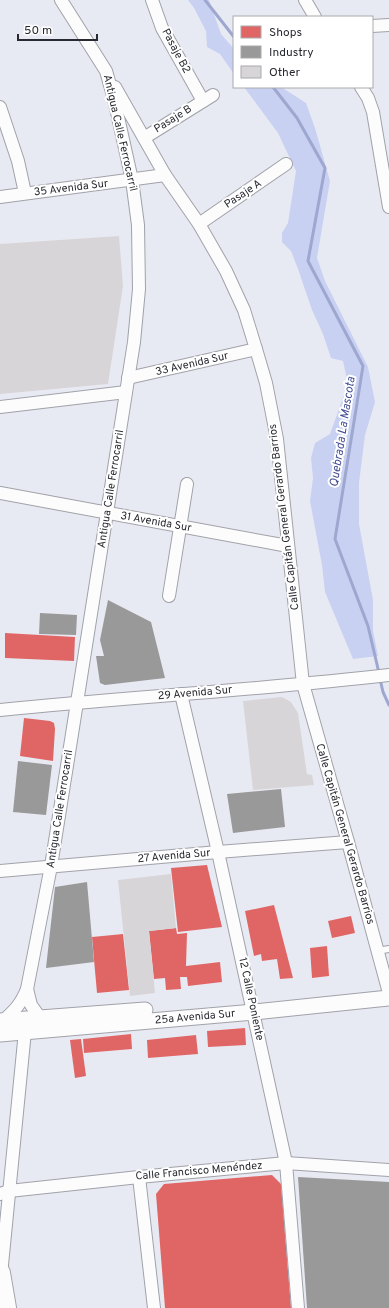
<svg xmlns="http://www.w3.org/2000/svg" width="389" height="1308" font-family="Overpass,sans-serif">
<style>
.green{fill:#c9d1f2}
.shops{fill:#e06666}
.industry{fill:#999}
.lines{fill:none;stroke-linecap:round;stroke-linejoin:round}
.stream{stroke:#9ea7cf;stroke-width:3}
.building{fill:#d8d5d8}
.service-casing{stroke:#a1a2a9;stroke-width:8}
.minor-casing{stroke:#a1a2a9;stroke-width:14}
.tertiary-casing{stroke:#a1a2a9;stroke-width:17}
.trunk-casing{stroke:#a1a2a9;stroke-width:22}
.service{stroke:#fcfcfd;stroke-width:6}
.minor{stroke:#fcfcfd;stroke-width:12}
.tertiary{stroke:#fcfcfd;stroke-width:15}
.trunk{stroke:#fcfcfd;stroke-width:20}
.labels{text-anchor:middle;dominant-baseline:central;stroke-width:4;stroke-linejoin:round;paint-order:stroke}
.street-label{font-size:11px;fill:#292a31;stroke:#fff}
.water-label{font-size:12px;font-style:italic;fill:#424d91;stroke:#fff}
</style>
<rect width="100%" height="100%" fill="#e8eaf3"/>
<g class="green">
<polygon points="188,0 209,0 221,34 234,49 234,74 220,54 207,47 206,31 194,8"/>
<polygon points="244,87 281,87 306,103 315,128 330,181 317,258 325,281 368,367 375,402 365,435 359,483 359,524 373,600 373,631 378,656 353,659 325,592 322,565 310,501 313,478 311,458 315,443 330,434 348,384 343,361 331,358 323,334 312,310 298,269 291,251 282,242 282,233 288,223 296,171 278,133"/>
</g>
<g class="shops">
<polygon points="5,633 75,637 74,661 5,658"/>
<polygon points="24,718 50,721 54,723 55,729 53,761 20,756"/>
<polygon points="207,865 222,927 178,932 171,868"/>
<polygon points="274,905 293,978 280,979 277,959 262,961 261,954 254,956 245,911"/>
<polygon points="351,916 355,933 332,938 328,921"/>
<polygon points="176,928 177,934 187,933 186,966 220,962 222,982 188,986 187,977 180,977 181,989 166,990 165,978 154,979 149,931"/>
<polygon points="123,934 129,990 97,993 92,937"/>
<polygon points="327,946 329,976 312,978 310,948"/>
<polygon points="245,1028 246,1045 208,1047 207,1031"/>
<polygon points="131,1034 132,1049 84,1053 83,1039"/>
<polygon points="196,1035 198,1054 148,1058 147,1040"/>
<polygon points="81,1039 86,1076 75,1078 70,1040"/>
<polygon points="272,1175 281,1184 291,1308 165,1308 156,1194 164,1184"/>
</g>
<g class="industry">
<polygon points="108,600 151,622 165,678 105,685 100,683 96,656 104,656 100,640"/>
<polygon points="40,613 77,615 76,635 39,634"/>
<polygon points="18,761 52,765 46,815 13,812"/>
<polygon points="281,789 285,827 233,833 227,794"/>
<polygon points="87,882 94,962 46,968 55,887"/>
<polygon points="298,1177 389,1182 389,1308 307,1308"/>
</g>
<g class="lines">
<g class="stream">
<polyline points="205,0 234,37"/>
<polyline points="273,87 297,118 325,168 308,261 363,366 335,539 368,626 379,673"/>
<polyline points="380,679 383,692 389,705"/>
</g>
</g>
<g class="building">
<polygon points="119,236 123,286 108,384 0,394 0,244"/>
<polygon points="282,697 291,702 298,713 307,774 312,775 314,785 253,790 243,701"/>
<polygon points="171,874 176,928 149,931 155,993 130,996 118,880"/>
</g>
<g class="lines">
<defs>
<polyline id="service" points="377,951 389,949"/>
<g id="minor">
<polyline points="152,0 162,28 203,101"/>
<polyline points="305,0 315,17"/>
<polyline points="372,26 389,25"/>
<polyline points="115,87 165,175 199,224 226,271 244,310 256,349 266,383 277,439 303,684 348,842 389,993"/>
<polyline points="361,87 368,98 373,112 389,207"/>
<polyline points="0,107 18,161 25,193"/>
<polyline points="144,138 213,95"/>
<polyline points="0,197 165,175"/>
<polyline points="199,224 286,164"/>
<polyline points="128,378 256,349"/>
<polyline points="0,407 126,392"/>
<polyline points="0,493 288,546"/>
<polyline points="169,596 187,484"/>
<polyline points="181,694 218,852 286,1163 298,1308"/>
<path d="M0,710C130,697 260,690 389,675"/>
<polyline points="0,871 218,852 348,842"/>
<polyline points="27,989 31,1005 41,1019"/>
<path d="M3,1021C15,1010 21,1004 27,989L51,866L66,772L134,342L139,289L138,225L132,180L114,99L106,71L61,0"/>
<polyline points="139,1177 154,1308"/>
<polyline points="0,1194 9,1191 139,1177 286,1163 389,1170"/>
<polyline points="1,1275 25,1031"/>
</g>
<g id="tertiary">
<polyline points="0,1021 145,1010"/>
<polyline points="0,1034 254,1012 389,998"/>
</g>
<polyline id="trunk" points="0,1273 6,1308"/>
</defs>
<use href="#service" class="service-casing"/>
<use href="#minor" class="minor-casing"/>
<use href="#tertiary" class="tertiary-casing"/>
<use href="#trunk" class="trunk-casing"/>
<use href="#service" class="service"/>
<use href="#minor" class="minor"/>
<use href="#tertiary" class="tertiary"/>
<use href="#trunk" class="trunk"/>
</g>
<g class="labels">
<g class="street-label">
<text transform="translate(176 51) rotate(62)">Pasaje B2</text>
<text transform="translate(173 119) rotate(-32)">Pasaje B</text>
<text transform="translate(120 133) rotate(77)">Antigua Calle Ferrocarril</text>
<text transform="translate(71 188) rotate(-7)">35 Avenida Sur</text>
<text transform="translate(243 194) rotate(-34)">Pasaje A</text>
<text transform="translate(192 364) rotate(-13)">33 Avenida Sur</text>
<text transform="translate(111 489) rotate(-81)">Antigua Calle Ferrocarril</text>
<text transform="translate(284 517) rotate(-97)">Calle Capitán General Gerardo Barrios</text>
<text transform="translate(156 522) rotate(10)">31 Avenida Sur</text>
<text transform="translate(195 693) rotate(-5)">29 Avenida Sur</text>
<text transform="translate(60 809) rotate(-81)">Antigua Calle Ferrocarril</text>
<text transform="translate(345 834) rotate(74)">Calle Capitán General Gerardo Barrios</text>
<text transform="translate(174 856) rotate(-5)">27 Avenida Sur</text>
<text transform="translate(251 999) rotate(78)">12 Calle Poniente</text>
<text transform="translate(195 1017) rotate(-5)">25a Avenida Sur</text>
<text transform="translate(199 1171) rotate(-5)">Calle Francisco Menéndez</text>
</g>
<g class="water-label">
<text transform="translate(343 432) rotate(-81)">Quebrada La Mascota</text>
</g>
</g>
<rect x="233" y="16" width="140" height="72" fill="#ffffff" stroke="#a9aaad"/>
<rect x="241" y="26" width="20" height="12" fill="#e06666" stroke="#a9aaad"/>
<text x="269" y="36" font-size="12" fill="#292a31">Shops</text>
<rect x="241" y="46" width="20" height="12" fill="#999999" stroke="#a9aaad"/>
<text x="269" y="56" font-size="12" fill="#292a31">Industry</text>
<rect x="241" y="66" width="20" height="12" fill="#d8d5d8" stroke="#a9aaad"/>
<text x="269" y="76" font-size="12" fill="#292a31">Other</text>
<path d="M18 34v6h79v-6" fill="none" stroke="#292a31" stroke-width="2"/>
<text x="24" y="34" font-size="12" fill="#292a31" stroke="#ffffff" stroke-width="3" paint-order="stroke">50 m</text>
</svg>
